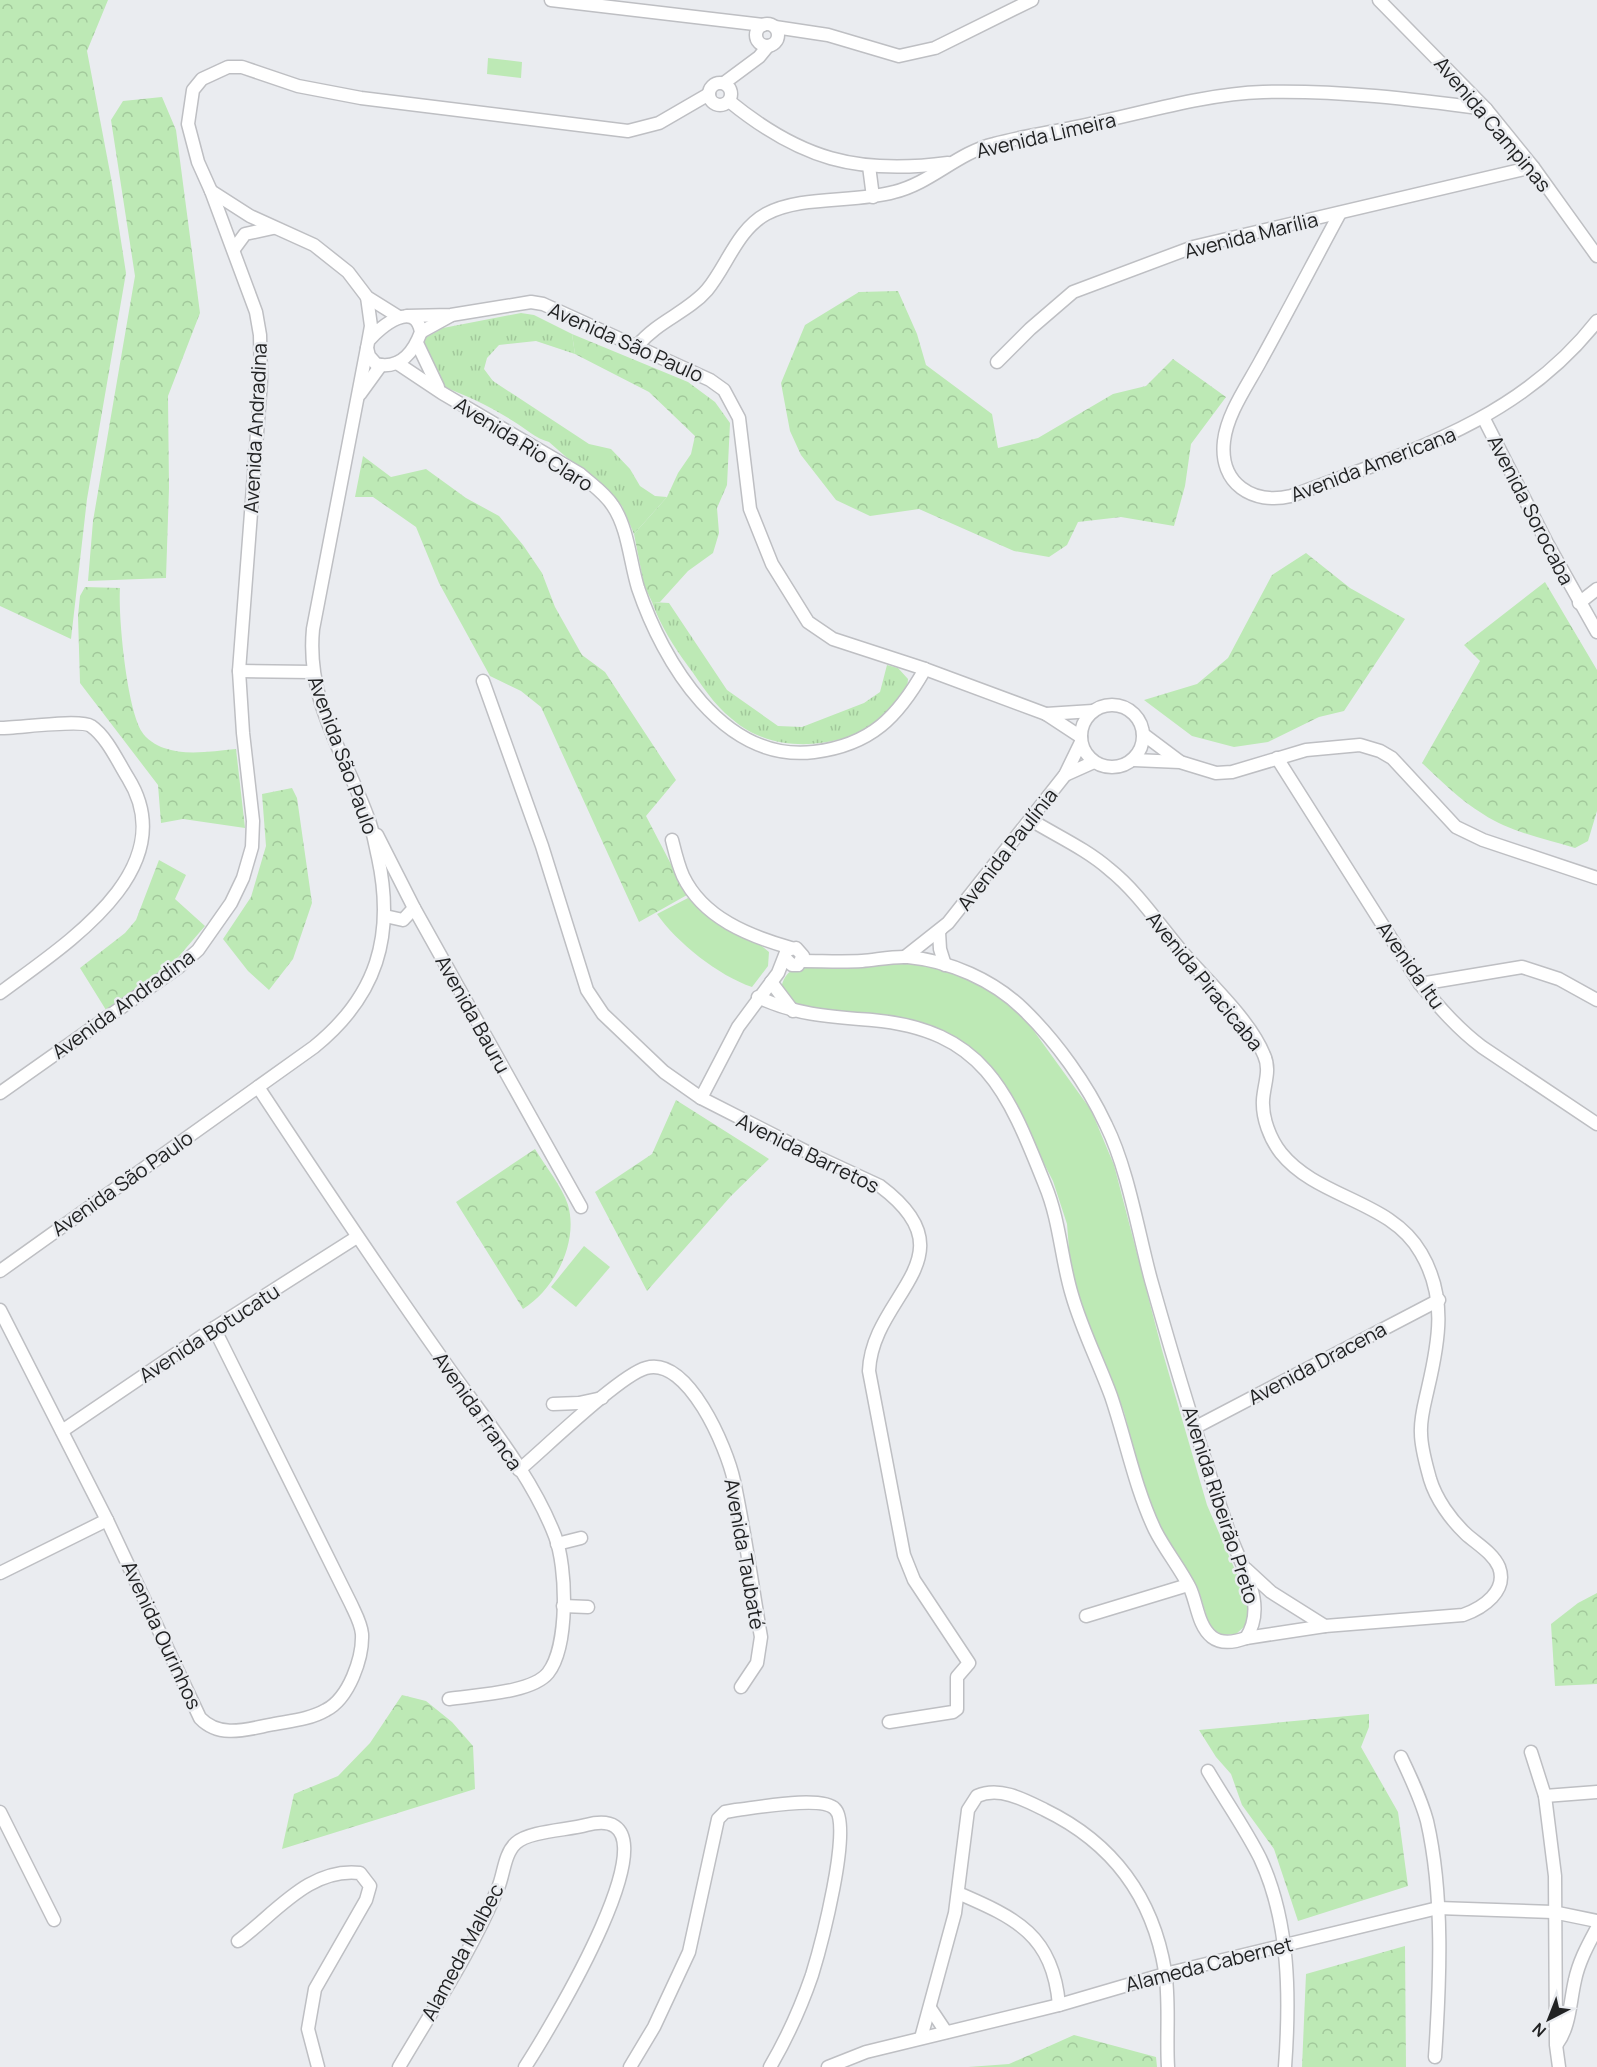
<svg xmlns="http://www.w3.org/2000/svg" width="1597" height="2067" font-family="Manrope,sans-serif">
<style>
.grass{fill:url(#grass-tufts)}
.forest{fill:url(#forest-crowns)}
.green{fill:#bde9b5}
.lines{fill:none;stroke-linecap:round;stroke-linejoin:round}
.minor-casing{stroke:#bebfc3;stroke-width:15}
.minor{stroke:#fff;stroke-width:12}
.labels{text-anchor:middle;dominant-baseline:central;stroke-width:5;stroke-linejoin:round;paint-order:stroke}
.street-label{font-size:20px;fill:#212223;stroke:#eaecf0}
</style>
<defs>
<pattern id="grass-tufts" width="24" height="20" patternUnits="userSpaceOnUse" patternTransform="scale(1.5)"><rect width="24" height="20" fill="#bde9b5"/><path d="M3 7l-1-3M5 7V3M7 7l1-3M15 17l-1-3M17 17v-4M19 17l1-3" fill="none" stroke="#a2c89b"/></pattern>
<pattern id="forest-crowns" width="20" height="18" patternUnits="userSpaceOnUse" patternTransform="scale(1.5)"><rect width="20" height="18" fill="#bde9b5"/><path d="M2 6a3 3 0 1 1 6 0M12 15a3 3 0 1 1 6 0" fill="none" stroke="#a2c89b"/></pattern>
</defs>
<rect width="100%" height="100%" fill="#eaecf0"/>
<g class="grass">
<path d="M521,313L534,315L572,334L575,354L536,341L499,345L487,358L484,369L493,381L589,444L611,449L630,469L640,486L655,496L667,497L634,534L622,506L549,442C535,438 526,429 513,421C491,407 466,395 441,386L421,350L425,338L443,328Z"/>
<path d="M652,602L669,603L727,690L778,726L802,727L864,703L880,692L887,665L898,668L908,679C908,695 888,716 874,725C832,750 770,753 732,719C713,704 702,685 688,666C674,647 660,625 652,602Z"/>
</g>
<g class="forest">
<polygon points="0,0 108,0 87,51 112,183 126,273 87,499 71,639 0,606"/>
<polygon points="162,97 176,130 200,313 168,396 169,488 166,578 88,581 93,521 135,276 111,120 123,101"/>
<polygon points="898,291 917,334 926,365 992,414 998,448 1038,438 1113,394 1146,386 1173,359 1226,397 1191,444 1185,486 1174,526 1121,517 1078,522 1067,545 1049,557 1014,551 919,509 870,516 836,500 801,455 790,431 781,383 805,325 859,292"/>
<polygon points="572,334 688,382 715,402 730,423 727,485 717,508 719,533 713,553 688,571 660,602 652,602 644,585 634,534 667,497 678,473 691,454 695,436 649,392 575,354"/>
<polygon points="363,456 391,477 426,469 466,498 499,516 523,545 542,573 555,607 582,655 605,672 676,780 646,816 687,895 639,922 541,707 521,691 490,676 439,583 416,527 373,497 355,497"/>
<polygon points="1306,553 1350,588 1405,619 1344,711 1319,717 1268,742 1234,747 1192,736 1144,700 1197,684 1228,658 1272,575"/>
<path d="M1545,582L1597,670V811L1588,841L1575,848C1545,839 1510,832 1483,814C1460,800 1441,781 1422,763L1480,661L1464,645Z"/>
<path d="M85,587L120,588C118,617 127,709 142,732C145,738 157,746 164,748C186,756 213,751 236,749L245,828L183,819L161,823L158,785L80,683L78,616L80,596Z"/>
<polygon points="292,788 297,798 312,903 293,959 269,990 248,971 223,939 251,897 266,846 262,794"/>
<polygon points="159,860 186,875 175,899 205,926 174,962 106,1010 80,968 125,933 136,920"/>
<polygon points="676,1100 769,1159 731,1196 647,1291 595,1192 652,1154"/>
<path d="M535,1149C545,1166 562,1186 568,1205C579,1243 554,1290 523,1309L456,1202Z"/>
<polygon points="1597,1593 1597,1684 1555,1686 1551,1624 1578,1603"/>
<polygon points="402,1695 426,1701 452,1722 473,1746 475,1789 282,1849 294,1794 338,1776 370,1743"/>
<polygon points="1369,1714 1369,1727 1361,1747 1398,1812 1408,1886 1298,1921 1274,1849 1242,1805 1231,1774 1216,1757 1199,1730"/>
<polygon points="1405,1946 1406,2067 1302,2067 1306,1974"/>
<polygon points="1074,2035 1156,2057 1157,2067 968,2067 1009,2064"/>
</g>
<g class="green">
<polygon points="488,58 522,62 521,78 487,74"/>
<path d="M688,898L725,929L758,943L769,952L768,966L752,987C719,976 676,942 657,914Z"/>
<path d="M892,962L928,966L954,973L990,988L1026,1020L1091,1110L1114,1165L1162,1350L1207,1505L1245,1593L1250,1613L1245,1626L1236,1634L1222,1635L1210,1627L1198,1588L1160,1530L1144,1487L1124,1412L1078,1298L1070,1262L1067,1224L1053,1181L1000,1077L982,1059L965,1048L837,1011L806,1007L790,1001L781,989C787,953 829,968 856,968C868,967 880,964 892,962Z"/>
<polygon points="584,1246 610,1267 576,1307 551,1287"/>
</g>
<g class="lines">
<defs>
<g id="minor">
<polyline points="551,0 763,25"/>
<polyline points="1379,0 1486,109 1533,167 1597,256"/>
<circle cx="767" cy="35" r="11"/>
<polyline points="775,27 828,35 899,56 935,48 1032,0"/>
<circle cx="720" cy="94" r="11"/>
<polyline points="724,83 759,57 768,46"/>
<path d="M729,101C800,159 857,175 948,163"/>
<polyline points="869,166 873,197"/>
<polyline points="211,191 250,216 314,245 348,272 367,297 399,317"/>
<path d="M1340,213C1313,263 1287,313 1260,362C1247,386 1227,414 1224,441C1219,484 1253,505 1291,496C1405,453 1518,422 1597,321"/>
<polyline points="234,249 245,234 273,228"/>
<path d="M367,297L371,326L367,348L369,356L376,364C400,370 414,351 421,332C415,299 381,326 369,340"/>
<polyline points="407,316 451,315 531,302 543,304 710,380 724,390 739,418 750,509 772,564 808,622 833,639 925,669 1046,714 1081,737"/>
<polyline points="421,332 450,316"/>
<polyline points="417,343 438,387"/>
<path d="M638,345C658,321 688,312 707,290C727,266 737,230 766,214C801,195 855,203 894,192C931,183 957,153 994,144C1027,135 1061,131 1094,123C1150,111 1206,94 1263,92C1337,90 1413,99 1486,109"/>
<polyline points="997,362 1030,329 1073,292 1193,247 1533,167"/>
<path d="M397,363L442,393L580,474C591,484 605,493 613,506C628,528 630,562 638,588C663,662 723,763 814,752C871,745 898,717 925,669"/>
<polyline points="360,394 381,365"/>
<polyline points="1484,419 1547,543 1597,632"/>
<polyline points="1579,603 1597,589"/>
<polyline points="239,671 312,672"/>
<path d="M483,681L542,846L587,990L603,1014L664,1072L701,1098L811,1154L880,1186C975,1257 872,1294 869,1371L904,1555L914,1580L969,1663L957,1677V1709L953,1712L889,1722"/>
<circle cx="1112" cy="736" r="31"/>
<polyline points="1046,714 1093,711"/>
<path d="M0,728C18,728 80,719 91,726C107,737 118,762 128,778C185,870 64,945 0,993"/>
<polyline points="1143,734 1179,761"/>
<path d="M1277,758L1420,984C1439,1007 1458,1029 1482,1047L1597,1124"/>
<polyline points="1134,760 1180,762 1216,773 1232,772 1306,750 1360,745 1380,751 1392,758 1456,827 1483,840 1597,878"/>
<polyline points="1065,775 1094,762"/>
<path d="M1031,820C1057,836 1086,849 1109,869C1138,892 1160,926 1184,954C1209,983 1250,1020 1264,1055C1271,1070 1264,1084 1263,1100C1262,1118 1270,1139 1281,1153C1318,1199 1391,1200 1421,1253C1447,1297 1439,1341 1428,1388C1425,1402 1420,1418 1421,1433C1421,1448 1426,1464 1430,1479C1436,1499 1451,1520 1466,1534C1477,1544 1493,1553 1499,1567C1508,1591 1483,1608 1463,1615L1325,1626L1246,1638"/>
<polyline points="377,835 414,908 581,1207"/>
<path d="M672,840C675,852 678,865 683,876C703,918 749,936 791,948"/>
<polyline points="385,916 403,920 414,908"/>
<polyline points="941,929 939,932 940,949 945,965"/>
<polyline points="905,957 948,923 1065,775 1081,742"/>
<polyline points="771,982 793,1011"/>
<polyline points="1420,984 1522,967 1559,979 1597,1000"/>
<path d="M758,997C795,1015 833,1017 872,1020C984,1030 1008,1092 1045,1185C1060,1221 1061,1259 1072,1295C1082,1330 1099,1363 1111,1396C1126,1440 1135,1488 1155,1530C1165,1550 1180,1568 1190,1588C1197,1603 1198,1626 1212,1637C1221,1644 1235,1642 1246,1638C1268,1604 1242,1569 1230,1535C1201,1451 1175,1365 1151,1280C1138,1232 1128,1169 1106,1125C1087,1084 1056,1041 1023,1009C993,980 950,961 908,957C893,956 876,960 862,961C842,962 822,961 802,961"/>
<path d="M258,1087C318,1178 378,1268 441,1357C480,1414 530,1471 555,1536C567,1567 569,1646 548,1673C532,1693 475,1695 449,1699"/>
<polyline points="0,1093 180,966 198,950 231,903 243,878 252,847 253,821 243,733 239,671 261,381 260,335 256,312 211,191 198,162 188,124 193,90 202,79 228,67 242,67 298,86 361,98 628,131 659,123 709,94"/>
<polyline points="701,1098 738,1027 778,973 787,950 796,948 803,956 798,965 792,965 785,958"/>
<path d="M0,1271L314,1047C377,996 395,936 378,857C375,844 373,830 368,818C344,752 306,701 313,629L367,348"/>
<path d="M0,1310L107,1520L200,1718C219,1738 245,1730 269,1725C288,1721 309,1720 326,1710C349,1698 363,1658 362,1634C361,1623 355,1613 351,1604L214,1328"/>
<polyline points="553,1404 579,1403 602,1398"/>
<polyline points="1196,1427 1439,1300"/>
<polyline points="62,1431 214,1328 357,1237"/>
<path d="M519,1470C544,1449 620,1375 646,1368C688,1356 727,1448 734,1481C745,1532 752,1585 761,1637L757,1663L741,1687"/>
<polyline points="557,1544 581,1538"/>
<polyline points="1246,1569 1271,1592 1325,1626"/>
<polyline points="0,1573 107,1520"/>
<polyline points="563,1606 588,1607"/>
<polyline points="1086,1616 1188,1585"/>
<polyline points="1531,1752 1545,1796 1555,1876 1556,2045 1559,2067"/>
<path d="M1401,1757C1411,1778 1421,1799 1427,1821C1444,1895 1440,1982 1435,2057"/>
<path d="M1208,1771C1225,1800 1245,1828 1260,1858C1290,1922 1290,1998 1285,2067"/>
<polyline points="1545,1796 1597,1792"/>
<polyline points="0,1812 54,1920"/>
<path d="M958,1893C1016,1918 1053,1935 1059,2005"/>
<path d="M238,1941C275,1914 309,1867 360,1873L370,1886L366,1900L315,1989L308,2029L318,2067"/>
<polyline points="930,2008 946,2032"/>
<path d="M921,2038L955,1913L968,1810L977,1796C1000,1786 1025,1800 1045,1810C1113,1843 1153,1898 1165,1971C1170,2002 1166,2036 1168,2067"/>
<path d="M1557,2044C1570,2027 1570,2001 1575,1980C1579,1961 1588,1945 1597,1928"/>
<path d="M399,2067C433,2009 472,1951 498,1888C504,1874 504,1854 516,1843C529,1831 569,1830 586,1825C694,1797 540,2044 525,2067"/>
<path d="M630,2067L654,2027L689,1952L718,1819L725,1812L736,1810C755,1808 822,1795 835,1809C853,1826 820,1949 812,1975C801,2007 787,2038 770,2067"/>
<polyline points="828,2067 866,2052 1059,2005 1165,1974 1438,1908 1553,1912 1597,1921"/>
</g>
</defs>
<use href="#minor" class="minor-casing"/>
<use href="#minor" class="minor"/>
</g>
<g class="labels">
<g class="street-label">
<text transform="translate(1493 124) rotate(50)">Avenida Campinas</text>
<text transform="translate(1046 135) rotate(-13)">Avenida Limeira</text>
<text transform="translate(1251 235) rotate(-14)">Avenida Marília</text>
<text transform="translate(626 342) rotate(24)">Avenida São Paulo</text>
<text transform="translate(255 428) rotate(-87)">Avenida Andradina</text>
<text transform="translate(524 444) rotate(32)">Avenida Rio Claro</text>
<text transform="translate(1373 464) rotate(-21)">Avenida Americana</text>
<text transform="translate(1531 510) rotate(63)">Avenida Sorocaba</text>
<text transform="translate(343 755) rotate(70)">Avenida São Paulo</text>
<text transform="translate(1007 849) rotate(-52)">Avenida Paulínia</text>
<text transform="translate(1411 965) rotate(55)">Avenida Itu</text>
<text transform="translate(1205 981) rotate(51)">Avenida Piracicaba</text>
<text transform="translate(123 1004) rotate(-36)">Avenida Andradina</text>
<text transform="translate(473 1014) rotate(61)">Avenida Bauru</text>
<text transform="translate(808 1153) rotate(26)">Avenida Barretos</text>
<text transform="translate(122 1183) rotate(-35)">Avenida São Paulo</text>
<text transform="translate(209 1333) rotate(-33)">Avenida Botucatu</text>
<text transform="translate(1317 1363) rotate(-28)">Avenida Dracena</text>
<text transform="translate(478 1411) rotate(55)">Avenida Franca</text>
<text transform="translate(1221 1505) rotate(72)">Avenida Ribeirão Preto</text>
<text transform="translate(745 1554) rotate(80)">Avenida Taubaté</text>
<text transform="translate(162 1635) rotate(65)">Avenida Ourinhos</text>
<text transform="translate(462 1952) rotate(-62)">Alameda Malbec</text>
<text transform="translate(1209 1964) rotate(-14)">Alameda Cabernet</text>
</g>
</g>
<g transform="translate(1549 2019) rotate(222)" stroke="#eaecf0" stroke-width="4.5" paint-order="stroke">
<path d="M0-4.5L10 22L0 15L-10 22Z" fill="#212223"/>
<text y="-9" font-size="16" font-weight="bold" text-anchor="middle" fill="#212223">N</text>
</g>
</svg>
